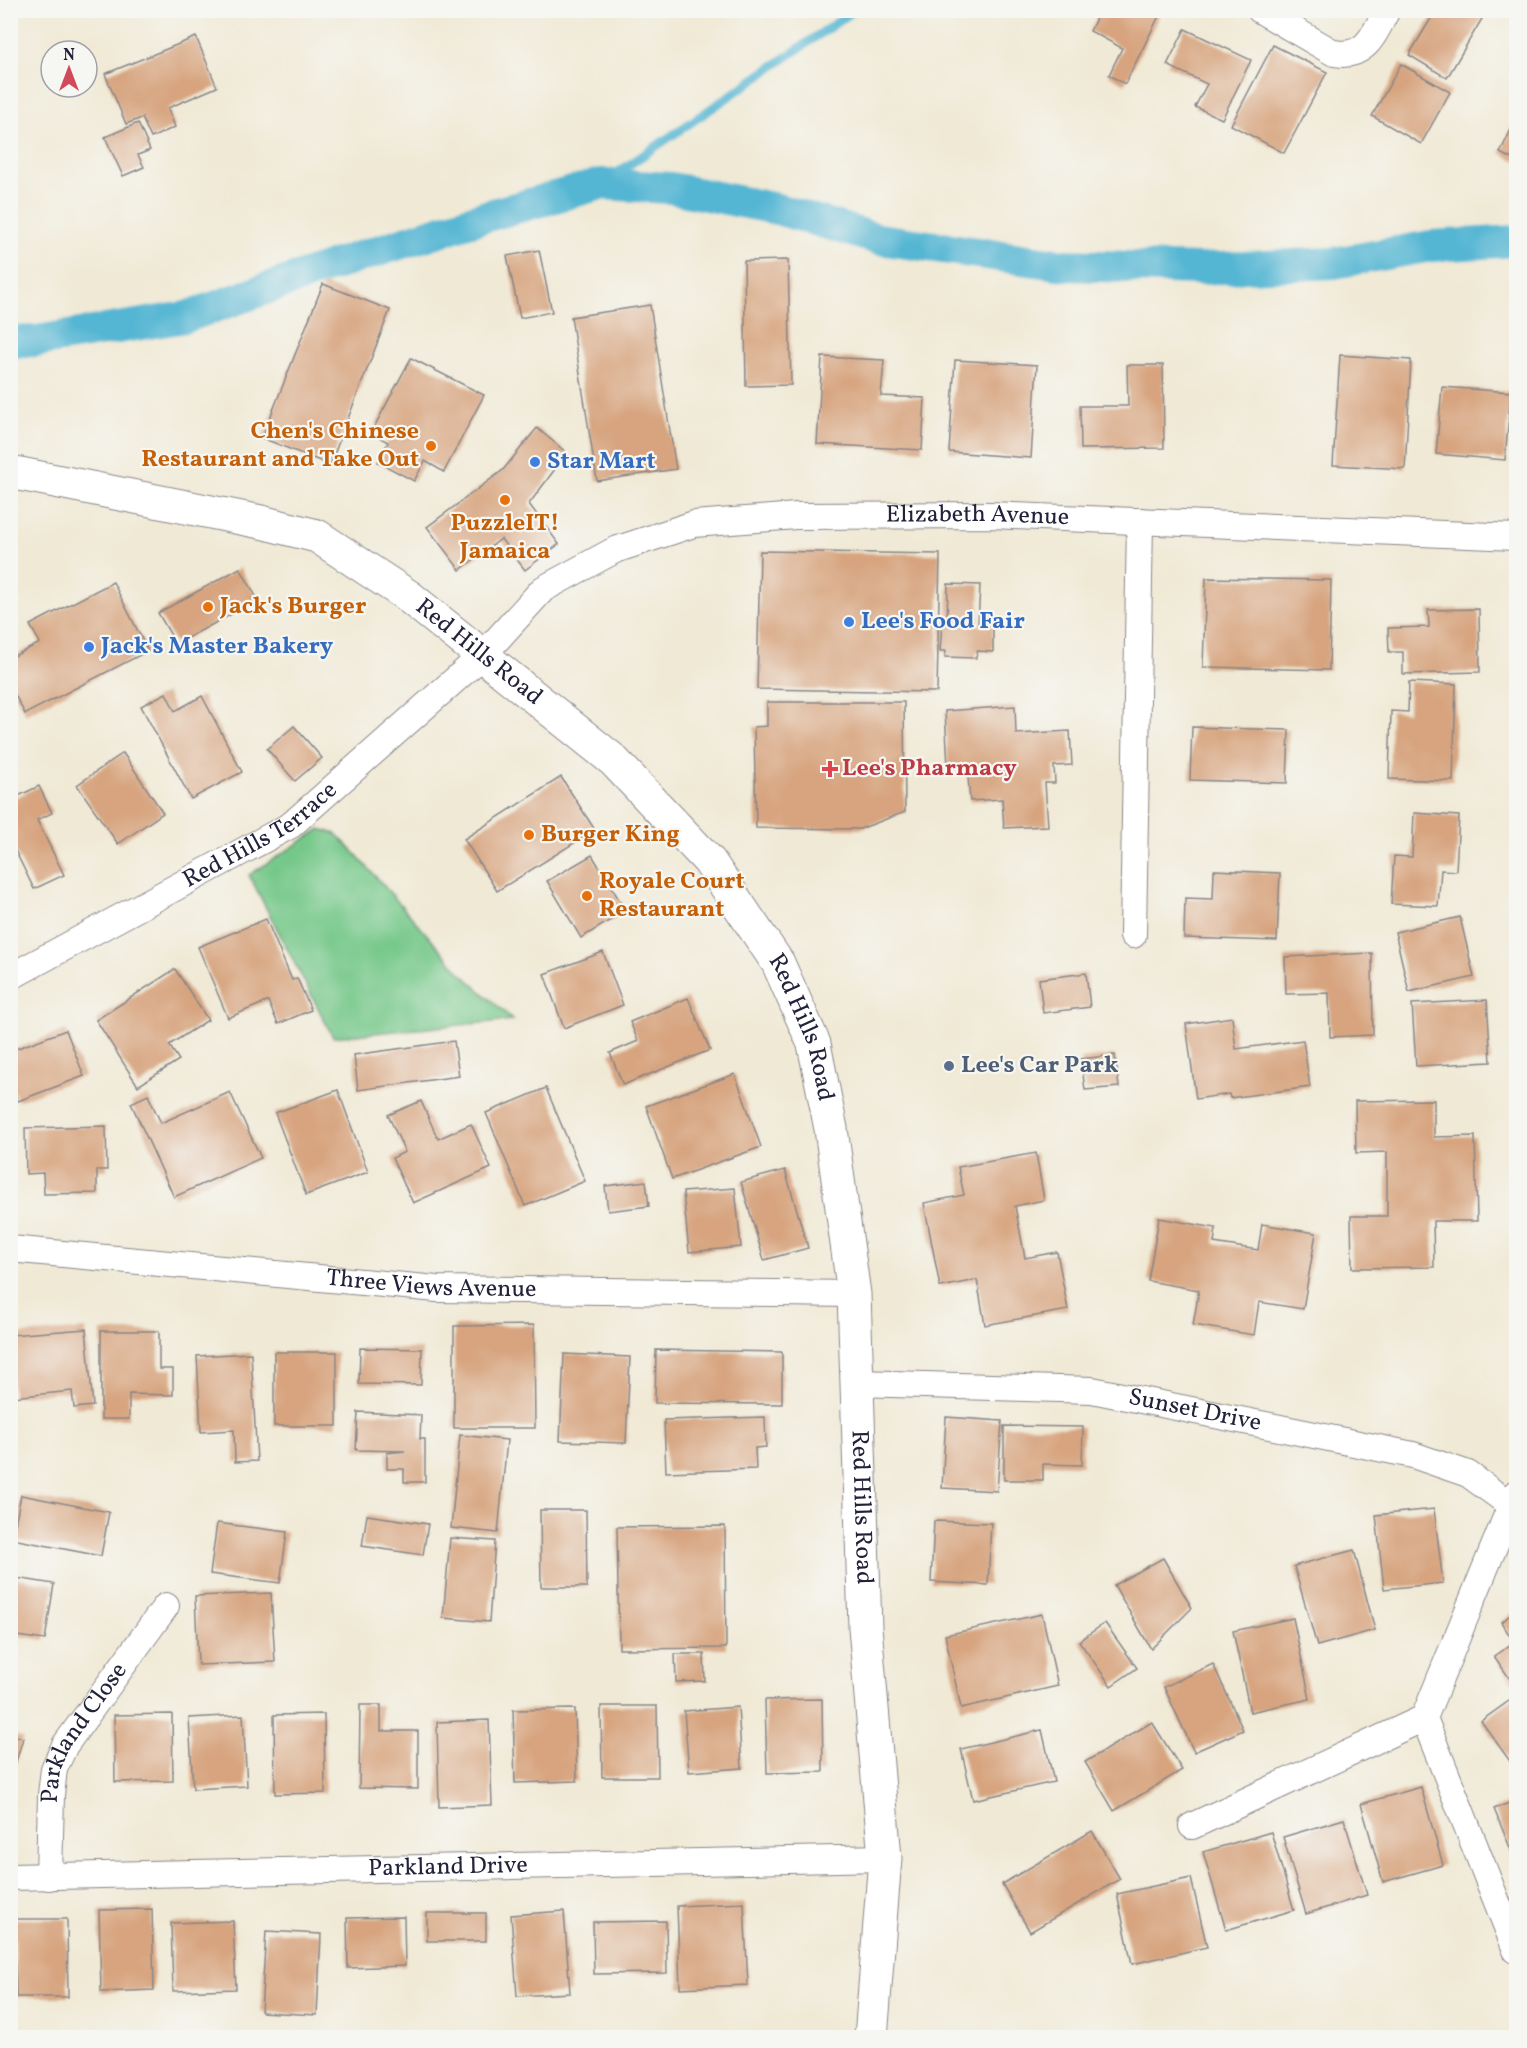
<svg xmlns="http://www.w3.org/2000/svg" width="1527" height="2048" font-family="Vollkorn,serif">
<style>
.green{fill:#76c88a;stroke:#4c7562;stroke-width:1.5}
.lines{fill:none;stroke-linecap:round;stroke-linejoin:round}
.stream{stroke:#54b6d3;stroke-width:9}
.canal{stroke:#54b6d3;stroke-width:32}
.building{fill:#d7a47f}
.minor-casing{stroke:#898688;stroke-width:28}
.secondary-casing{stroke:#898688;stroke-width:35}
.minor{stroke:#fff;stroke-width:26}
.secondary{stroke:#fff;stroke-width:33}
.food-dot{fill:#e8710a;stroke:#f6f6f2;stroke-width:2}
.shop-dot{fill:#3f7fe0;stroke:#f6f6f2;stroke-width:2}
.health-dot{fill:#e0444e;stroke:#f6f6f2;stroke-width:2}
.service-dot{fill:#5c6f8a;stroke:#f6f6f2;stroke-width:2}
.labels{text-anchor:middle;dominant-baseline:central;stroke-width:4.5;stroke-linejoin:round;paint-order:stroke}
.food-label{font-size:24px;font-weight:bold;fill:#c56008;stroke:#f6f6f2;text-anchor:start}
.shop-label{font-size:24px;font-weight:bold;fill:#366cbe;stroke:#f6f6f2;text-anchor:start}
.street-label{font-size:24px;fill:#22223b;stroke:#f6f6f2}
.health-label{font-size:24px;font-weight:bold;fill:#be3a42;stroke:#f6f6f2;text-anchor:start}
.service-label{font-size:24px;font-weight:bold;fill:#4e5e75;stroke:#f6f6f2;text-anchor:start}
</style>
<rect width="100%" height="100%" fill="#f6f6f2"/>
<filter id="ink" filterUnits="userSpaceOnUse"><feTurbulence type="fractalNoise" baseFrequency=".0167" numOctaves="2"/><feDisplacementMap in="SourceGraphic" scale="12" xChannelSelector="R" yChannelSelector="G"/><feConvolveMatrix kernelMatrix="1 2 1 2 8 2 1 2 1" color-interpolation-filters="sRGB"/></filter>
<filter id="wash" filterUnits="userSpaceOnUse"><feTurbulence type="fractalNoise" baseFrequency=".008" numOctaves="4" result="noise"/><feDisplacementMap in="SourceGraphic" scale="24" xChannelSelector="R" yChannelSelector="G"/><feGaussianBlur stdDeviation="1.35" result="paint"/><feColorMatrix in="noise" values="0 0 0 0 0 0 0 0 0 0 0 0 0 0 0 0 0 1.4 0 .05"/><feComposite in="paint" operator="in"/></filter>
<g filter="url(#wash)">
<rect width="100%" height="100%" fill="#f0e9d5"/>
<polygon class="green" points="320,829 336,834 353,851 461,973 513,1020 333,1037 249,875"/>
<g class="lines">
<polyline class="stream" points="601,184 855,10"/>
<polyline class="canal" points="10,342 36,341 186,317 334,265 483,217 601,184 671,188 777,209 878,239 1064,265 1201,269 1334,263 1431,246 1516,241"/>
</g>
<g id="blocks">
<g class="building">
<polygon points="1100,10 1162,10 1125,84 1109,75 1122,48 1090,31"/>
<polygon points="1436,10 1486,12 1447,78 1409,55"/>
<polygon points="1185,29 1251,60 1222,119 1195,107 1207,84 1167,65"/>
<polygon points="196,37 217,87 168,108 175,127 151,138 142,118 126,124 105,74"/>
<polygon points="1273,45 1327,72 1284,153 1231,125"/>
<polygon points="1401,64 1450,92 1421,144 1372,116"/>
<polygon points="1516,119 1516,161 1500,153"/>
<polygon points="138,123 150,150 138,155 144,167 123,176 105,137"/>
<polygon points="539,250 552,312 520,318 507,256"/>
<polygon points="788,260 791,385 746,386 744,261"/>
<polygon points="323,284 390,310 330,465 262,438"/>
<polygon points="650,305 676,469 597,481 571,317"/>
<polygon points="1340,355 1411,360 1405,469 1333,465"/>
<polygon points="822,357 884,360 881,396 925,398 922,450 817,444"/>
<polygon points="411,358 484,395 444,472 425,461 414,481 378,462 388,442 371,433"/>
<polygon points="955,360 1037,365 1031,458 949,452"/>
<polygon points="1127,365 1163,365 1164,448 1081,449 1080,406 1128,406"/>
<polygon points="1442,387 1511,392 1505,460 1436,454"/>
<polygon points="537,428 567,453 529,504 559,544 525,570 501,539 460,570 427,527 503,470"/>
<polygon points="760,551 940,554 937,692 757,689"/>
<polygon points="240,568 258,600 176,644 158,613"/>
<polygon points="1206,578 1331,580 1329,670 1203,667"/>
<polygon points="113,582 148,651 25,714 10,685 10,658 40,643 30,625"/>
<polygon points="948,584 980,585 978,625 993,626 993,652 977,651 976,658 945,657 946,651 940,651 942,622 947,622"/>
<polygon points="1479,609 1480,672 1403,674 1403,652 1389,652 1388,628 1429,627 1428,610"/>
<polygon points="1409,682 1456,684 1453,781 1389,779 1391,711 1408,712"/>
<polygon points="166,693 175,711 202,696 242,772 191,799 141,706"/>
<polygon points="767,702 904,702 905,812 860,829 756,828 754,727 767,726"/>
<polygon points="1015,706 1016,734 1070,731 1072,765 1054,766 1055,783 1045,783 1048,826 1004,828 1002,799 970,801 967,765 948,767 945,711"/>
<polygon points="294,726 322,758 295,781 267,749"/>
<polygon points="1192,727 1289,730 1287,783 1190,780"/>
<polygon points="123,753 163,813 118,844 77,785"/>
<polygon points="561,777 595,830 497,891 464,839"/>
<polygon points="39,786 52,813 37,820 64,875 34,889 10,840 10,800"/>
<polygon points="1414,813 1459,816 1456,871 1441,870 1438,906 1391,904 1394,856 1412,857"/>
<polygon points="592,855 626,911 581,938 547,881"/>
<polygon points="1214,870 1280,873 1277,941 1184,938 1185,898 1213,899"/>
<polygon points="1460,917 1474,977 1409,992 1395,932"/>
<polygon points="266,919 292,980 297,978 311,1010 278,1024 268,1001 228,1018 198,947"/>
<polygon points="603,952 623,1005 564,1028 544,974"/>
<polygon points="1372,953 1373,1035 1330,1037 1329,993 1286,994 1285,957"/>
<polygon points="175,969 208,1020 169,1045 179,1060 138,1086 96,1020"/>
<polygon points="1086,973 1090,1007 1043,1013 1039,979"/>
<polygon points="688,998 710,1050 623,1085 610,1053 638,1041 630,1022"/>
<polygon points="1487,1000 1491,1062 1416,1066 1412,1004"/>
<polygon points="1232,1017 1236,1049 1303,1040 1310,1087 1230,1098 1229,1094 1196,1099 1186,1024"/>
<polygon points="66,1030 84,1076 18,1101 10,1083 10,1051"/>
<polygon points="454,1041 459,1076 358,1090 354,1055"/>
<polygon points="1115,1055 1119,1087 1085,1090 1081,1059"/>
<polygon points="735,1074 761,1147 672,1179 646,1106"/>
<polygon points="546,1088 585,1181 525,1206 486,1113"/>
<polygon points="338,1090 368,1172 306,1195 275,1113"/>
<polygon points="230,1092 261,1158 174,1197 131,1103 148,1095 161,1123"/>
<polygon points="1434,1100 1434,1137 1475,1136 1477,1221 1433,1221 1434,1267 1352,1268 1351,1216 1387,1216 1387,1152 1356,1153 1355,1101"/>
<polygon points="421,1101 438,1139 471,1124 491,1168 413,1203 392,1158 405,1152 388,1115"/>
<polygon points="106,1126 107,1170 97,1170 97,1193 44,1194 43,1173 26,1174 25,1128"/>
<polygon points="1036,1153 1044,1200 1015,1206 1025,1258 1057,1252 1068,1310 985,1325 977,1280 940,1287 924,1203 964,1195 958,1167"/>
<polygon points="785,1170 808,1248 764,1260 741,1182"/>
<polygon points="646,1181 649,1206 608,1211 605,1186"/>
<polygon points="735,1188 741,1247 689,1252 683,1192"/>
<polygon points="1159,1218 1216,1228 1214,1243 1258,1250 1262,1224 1316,1233 1303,1309 1259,1302 1254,1335 1193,1325 1199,1290 1148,1281"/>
<polygon points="534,1325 535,1428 454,1428 454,1326"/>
<polygon points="86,1329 93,1406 74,1408 72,1391 13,1397 10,1335"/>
<polygon points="101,1331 159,1331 159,1369 173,1369 173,1395 129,1394 129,1419 101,1419"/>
<polygon points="360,1348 422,1349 421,1385 359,1384"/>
<polygon points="656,1350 782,1352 782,1404 655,1403"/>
<rect x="274" y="1352" width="63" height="74"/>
<polygon points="251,1353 257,1461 235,1462 234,1430 201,1432 197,1356"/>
<polygon points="564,1354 630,1357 626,1443 560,1441"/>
<polygon points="358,1412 421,1415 420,1439 425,1439 425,1482 404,1482 404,1469 387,1469 387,1453 405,1451 356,1450"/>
<polygon points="765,1417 766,1447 755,1448 756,1469 666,1472 664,1420"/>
<polygon points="946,1417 1002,1421 997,1491 942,1488"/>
<polygon points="1004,1426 1083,1427 1082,1465 1043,1464 1043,1480 1004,1480"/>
<polygon points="460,1435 507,1440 498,1533 451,1528"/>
<polygon points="21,1495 109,1512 101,1556 12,1539"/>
<polygon points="1434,1509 1443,1583 1384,1589 1376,1515"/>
<polygon points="540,1510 586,1510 587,1587 541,1587"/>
<polygon points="367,1515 428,1524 423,1555 362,1546"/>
<polygon points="934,1521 991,1523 988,1585 931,1582"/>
<polygon points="217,1523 287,1532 280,1583 210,1574"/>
<polygon points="725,1526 726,1648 619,1649 617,1527"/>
<polygon points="450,1538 495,1541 489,1622 443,1618"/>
<polygon points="1354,1550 1375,1630 1317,1646 1294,1566"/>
<polygon points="1163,1558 1192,1608 1151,1649 1114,1585"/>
<polygon points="10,1577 54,1584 45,1640 10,1635"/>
<polygon points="271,1593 275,1662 198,1665 195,1596"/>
<polygon points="1516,1611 1516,1679 1512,1682 1494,1656 1514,1642 1501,1622"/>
<polygon points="1042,1614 1058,1686 961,1708 945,1635"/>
<polygon points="1293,1618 1310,1699 1250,1712 1233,1631"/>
<polygon points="1105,1623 1137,1668 1111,1686 1079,1641"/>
<polygon points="675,1654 704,1654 705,1681 676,1682"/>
<polygon points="1213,1664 1243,1730 1194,1752 1164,1687"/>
<polygon points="1516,1696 1516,1761 1512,1764 1481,1721"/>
<polygon points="822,1699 823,1772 767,1773 765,1700"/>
<polygon points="360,1705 381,1705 381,1731 418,1731 418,1789 359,1788"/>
<polygon points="601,1706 657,1706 658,1777 602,1777"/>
<polygon points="738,1707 742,1768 689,1772 684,1711"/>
<polygon points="575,1709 577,1781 515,1783 513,1710"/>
<polygon points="172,1714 173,1781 115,1782 114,1715"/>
<polygon points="324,1714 325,1793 275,1794 274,1715"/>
<polygon points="243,1715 247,1786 193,1789 189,1718"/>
<polygon points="489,1720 492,1805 439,1807 437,1722"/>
<polygon points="1152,1722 1182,1770 1114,1811 1085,1762"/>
<polygon points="1042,1730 1054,1782 973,1800 961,1749"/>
<polygon points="10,1734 23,1738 11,1779 10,1779"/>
<polygon points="1421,1787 1443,1865 1383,1882 1361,1804"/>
<polygon points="1516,1800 1516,1862 1494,1809"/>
<polygon points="1344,1819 1367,1895 1306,1914 1283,1837"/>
<polygon points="1092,1831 1120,1879 1030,1932 1002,1884"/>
<polygon points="1271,1832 1294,1910 1226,1930 1203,1852"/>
<polygon points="1191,1878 1207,1947 1132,1964 1117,1894"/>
<polygon points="744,1903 748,1985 680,1988 677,1906"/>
<polygon points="152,1909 154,1990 101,1992 99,1910"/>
<polygon points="564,1911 570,1993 517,1996 511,1915"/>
<rect x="427" y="1913" width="59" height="28"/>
<polygon points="404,1917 405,1966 348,1968 347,1918"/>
<polygon points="14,1919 67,1919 68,1997 16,1997"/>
<polygon points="233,1921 236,1989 173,1991 171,1923"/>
<polygon points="666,1921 667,1973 594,1974 593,1922"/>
<polygon points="266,1931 321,1934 317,2015 261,2012"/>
</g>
</g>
</g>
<g filter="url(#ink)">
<use href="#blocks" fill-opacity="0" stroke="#898688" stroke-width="1.5"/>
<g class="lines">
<defs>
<g id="minor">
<path d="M1260,10L1334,53C1366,59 1374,34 1387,10"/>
<polyline points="1133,935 1140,521"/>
<path id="s1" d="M10,977L291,825L483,655L543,589L615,550L694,524L796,516L991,515L1516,537"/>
<path id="s2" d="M10,1249L437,1289L854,1294"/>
<path id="s3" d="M858,1383L1092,1390L1413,1455L1468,1474L1512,1506L1516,1507"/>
<polyline points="1516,1493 1424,1718 1516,1950"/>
<polyline points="1192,1826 1424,1718"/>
<path id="s4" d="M10,1877L885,1858"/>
<path id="s5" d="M49,1877L51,1795L54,1769L65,1745L166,1606"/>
</g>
<g id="secondary">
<path id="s6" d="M10,472L261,522L317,536L408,596L613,760L709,861L778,963L814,1044L831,1129L854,1294L865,1627L885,1858L871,2038"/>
</g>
</defs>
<use href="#minor" class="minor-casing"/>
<use href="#secondary" class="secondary-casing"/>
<use href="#minor" class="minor"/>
<use href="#secondary" class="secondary"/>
</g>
</g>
<g class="food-dot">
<circle cx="431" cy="446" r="6"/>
<circle cx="505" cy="500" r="6"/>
<circle cx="208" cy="607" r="6"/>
<circle cx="529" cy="835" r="6"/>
<circle cx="587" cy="896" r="6"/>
</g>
<g class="shop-dot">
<circle cx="535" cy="462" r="6"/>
<circle cx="849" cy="622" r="6"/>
<circle cx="89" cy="647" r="6"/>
</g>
<path class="health-dot" d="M827 760h6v6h6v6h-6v6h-6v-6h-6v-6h6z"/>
<circle class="service-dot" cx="949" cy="1066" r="6"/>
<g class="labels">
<g class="food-label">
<text x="419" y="432" text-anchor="end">Chen's Chinese<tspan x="419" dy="28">Restaurant and Take Out</tspan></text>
<text x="505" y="524" text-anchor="middle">PuzzleIT!<tspan x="505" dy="28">Jamaica</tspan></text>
<text x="220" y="607">Jack's Burger</text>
<text x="541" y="835">Burger King</text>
<text x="599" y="882">Royale Court<tspan x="599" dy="28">Restaurant</tspan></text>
</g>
<g class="shop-label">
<text x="547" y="462">Star Mart</text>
<text x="861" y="622">Lee's Food Fair</text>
<text x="101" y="647">Jack's Master Bakery</text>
</g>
<g class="street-label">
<text stroke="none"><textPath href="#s1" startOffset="1114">Elizabeth Avenue</textPath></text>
<text stroke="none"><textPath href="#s6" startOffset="513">Red Hills Road</textPath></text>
<text stroke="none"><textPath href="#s1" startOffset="288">Red Hills Terrace</textPath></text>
<text stroke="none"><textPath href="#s6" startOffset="1017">Red Hills Road</textPath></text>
<text stroke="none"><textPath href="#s2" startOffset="423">Three Views Avenue</textPath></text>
<text stroke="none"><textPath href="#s3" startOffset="339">Sunset Drive</textPath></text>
<text stroke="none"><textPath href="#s6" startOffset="1503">Red Hills Road</textPath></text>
<text stroke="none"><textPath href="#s5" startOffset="153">Parkland Close</textPath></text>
<text stroke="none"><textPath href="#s4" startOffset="438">Parkland Drive</textPath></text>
</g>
<g class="health-label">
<text x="842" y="769">Lee's Pharmacy</text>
</g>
<g class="service-label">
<text x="961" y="1066">Lee's Car Park</text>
</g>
</g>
<rect width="1527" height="2048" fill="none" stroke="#f6f6f2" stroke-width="36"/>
<g transform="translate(69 69)"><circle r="28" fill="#f6f6f2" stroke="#a1a1a9" stroke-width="1.5"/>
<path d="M0-4.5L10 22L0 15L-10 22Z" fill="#d1495b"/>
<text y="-9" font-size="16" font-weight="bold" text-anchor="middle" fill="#22223b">N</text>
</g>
</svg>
